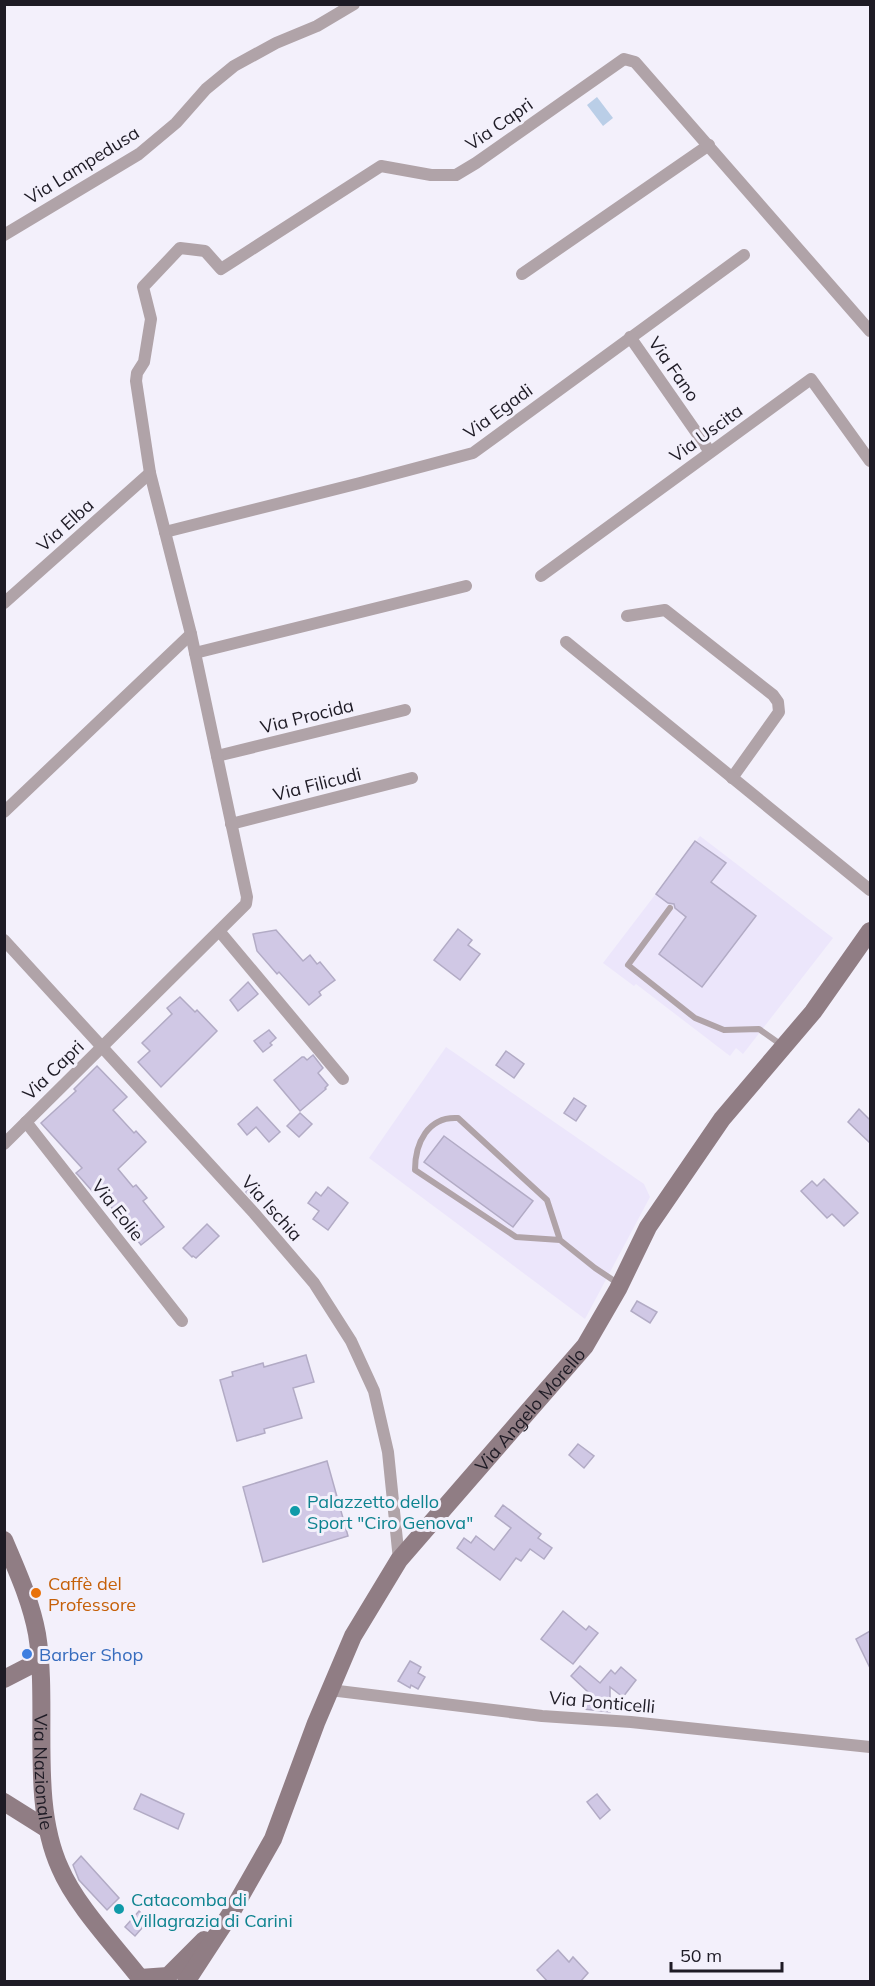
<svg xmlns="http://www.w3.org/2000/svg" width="875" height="1986" font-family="Mulish,sans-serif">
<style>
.built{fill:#ece6fb}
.water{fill:#bacee7}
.building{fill:#d0c8e5;stroke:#b2abc5;stroke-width:1.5}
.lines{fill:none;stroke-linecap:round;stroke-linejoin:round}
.lane{stroke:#b0a3a8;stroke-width:6}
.street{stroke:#b0a3a8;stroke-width:12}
.secondary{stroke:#907d84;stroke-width:18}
.culture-dot{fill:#0f9aa8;stroke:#f3f0fb;stroke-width:2}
.food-dot{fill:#e8710a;stroke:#f3f0fb;stroke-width:2}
.shop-dot{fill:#3f7fe0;stroke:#f3f0fb;stroke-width:2}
.labels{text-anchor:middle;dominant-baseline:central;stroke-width:6;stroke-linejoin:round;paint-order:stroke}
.street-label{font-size:18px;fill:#1e1b25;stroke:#f3f0fb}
.culture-label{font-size:18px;fill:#0d838f;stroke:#f3f0fb;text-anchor:start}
.food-label{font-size:18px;fill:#c56008;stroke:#f3f0fb;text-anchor:start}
.shop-label{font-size:18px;fill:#366cbe;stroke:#f3f0fb;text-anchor:start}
</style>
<rect width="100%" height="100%" fill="#f3f0fb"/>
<g class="built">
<polygon points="700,836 833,938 743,1054 736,1048 730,1056 636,984 634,986 603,963"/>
<polygon points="446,1047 644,1184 650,1197 585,1319 369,1158"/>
</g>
<polygon class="water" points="597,97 613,118 603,126 587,105"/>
<g class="building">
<polygon points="695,841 726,863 711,882 756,916 702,987 659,954 686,917 675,908 674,904 668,903 656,894"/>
<polygon points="458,929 472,940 468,945 480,954 460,980 434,960"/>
<polygon points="276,930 303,961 310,955 317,964 320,962 335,980 319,992 321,995 309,1005 279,972 277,974 257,951 253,934"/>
<polygon points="248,982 258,994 238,1011 230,1000"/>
<polygon points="180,997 195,1012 197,1010 217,1031 161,1087 138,1062 150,1051 142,1043 172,1014 167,1008"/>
<polygon points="269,1030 276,1038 270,1043 272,1045 263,1052 254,1041"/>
<polygon points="506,1051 524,1064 514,1078 496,1065"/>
<polygon points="313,1055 323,1068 318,1073 328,1085 325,1088 326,1089 300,1111 274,1080 302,1057 304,1057 307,1060"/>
<polygon points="97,1066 127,1097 113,1110 134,1133 136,1131 146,1142 118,1169 133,1187 136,1185 147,1198 143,1201 164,1227 141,1245 97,1189 93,1192 78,1175 76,1173 82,1168 41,1123 76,1091 74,1089"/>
<polygon points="574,1098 586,1106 576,1121 564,1113"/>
<polygon points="257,1107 280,1132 269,1142 256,1127 247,1135 238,1124"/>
<polygon points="859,1109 870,1120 870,1143 848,1122"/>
<polygon points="300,1113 312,1124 299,1137 287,1126"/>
<polygon points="444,1136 533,1201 513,1227 424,1162"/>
<polygon points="824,1179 858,1213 844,1226 832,1214 827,1218 801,1191 812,1181 817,1186"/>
<polygon points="253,1184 264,1195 256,1203 246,1192"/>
<polygon points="328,1187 348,1203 328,1230 313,1219 319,1211 308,1203 316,1192 321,1196"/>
<polygon points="207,1224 219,1236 196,1258 193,1256 192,1257 183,1248"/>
<polygon points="637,1301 657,1312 650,1323 631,1311"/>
<polygon points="306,1355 314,1382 293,1388 302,1418 264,1429 265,1433 237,1441 220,1380 233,1376 232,1372 263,1363 264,1367"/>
<polygon points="578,1444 594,1456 584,1468 569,1455"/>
<polygon points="327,1461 348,1536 263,1562 243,1487"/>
<polygon points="503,1505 541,1534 538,1538 552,1548 544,1559 530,1549 521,1561 516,1558 500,1580 457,1548 464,1538 471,1543 476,1536 494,1550 511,1528 495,1516"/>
<polygon points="563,1611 586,1630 589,1626 598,1633 573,1664 541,1639"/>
<polygon points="870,1631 870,1668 856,1639"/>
<polygon points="410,1661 421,1667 418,1673 425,1677 418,1689 411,1685 410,1688 398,1681"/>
<polygon points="580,1666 600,1683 611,1670 615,1674 621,1667 636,1680 623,1697 610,1687 610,1712 584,1709 585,1701 589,1693 571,1676"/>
<polygon points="141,1794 184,1814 178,1829 134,1809"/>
<polygon points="597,1794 610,1810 600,1819 587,1802"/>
<polygon points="81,1856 119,1898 107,1910 79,1880 73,1865"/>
<polygon points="139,1911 149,1920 135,1936 125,1927"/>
<polygon points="558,1950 569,1962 573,1957 588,1973 580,1982 548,1982 537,1970"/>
</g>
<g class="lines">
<g class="lane">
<polyline points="670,908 628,965 695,1018 724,1030 759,1029 783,1046"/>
<path d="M560,1240L547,1200L458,1118C428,1116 415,1143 415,1170L516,1237L560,1240L595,1268L619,1284"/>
</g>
<g class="street">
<polyline points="4,235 139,154 176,123 206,89 234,66 276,43 317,26 354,4"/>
<polyline points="522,274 709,145"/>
<polyline points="630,337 710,452"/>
<polyline points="165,532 360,483 473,453 744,255"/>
<polyline points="541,576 811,379 870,461"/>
<polyline points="4,603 150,473"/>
<polyline points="627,616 665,610 773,695 778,702 779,712 732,778"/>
<polyline points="566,642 870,890"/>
<polyline points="195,653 466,586"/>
<polyline points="217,756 405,710"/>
<polyline points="4,812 191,634"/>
<polyline points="231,824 412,778"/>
<polyline points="220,932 343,1079"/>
<polyline points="4,940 254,1213 314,1283 351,1341 374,1391 388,1452 399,1560"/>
<polyline points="26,1122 182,1321"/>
<polyline points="4,1144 246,904 247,897 191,634 150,473 136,381 137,373 144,362 151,319 143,287 180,248 205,251 221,269 381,166 431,175 456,175 476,163 624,59 635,62 870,331"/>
<polyline points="330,1690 542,1716 631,1722 870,1747"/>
</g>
<g class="secondary">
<path id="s1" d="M4,1540C17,1571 31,1601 37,1634C49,1708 29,1800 60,1868C76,1906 117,1948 143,1982"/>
<polyline points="4,1679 39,1661"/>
<polyline points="4,1802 47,1829"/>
<polyline points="140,1978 168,1976 204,1940"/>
<path id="s2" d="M186,1982L231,1913L273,1839L316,1723L353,1636L399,1560L585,1346L618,1289L648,1227L722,1119L813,1012L870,931"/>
</g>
</g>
<g class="culture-dot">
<circle cx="295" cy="1511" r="6"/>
<circle cx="119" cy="1909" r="6"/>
</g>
<circle class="food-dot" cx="36" cy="1593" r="6"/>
<circle class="shop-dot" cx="27" cy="1654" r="6"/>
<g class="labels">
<g class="street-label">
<text transform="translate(499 124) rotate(-35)">Via Capri</text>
<text transform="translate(82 165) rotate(-32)">Via Lampedusa</text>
<text transform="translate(674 369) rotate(55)">Via Fano</text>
<text transform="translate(498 411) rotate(-36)">Via Egadi</text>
<text transform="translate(706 433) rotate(-36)">Via Uscita</text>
<text transform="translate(65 525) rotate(-42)">Via Elba</text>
<text transform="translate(307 716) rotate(-14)">Via Procida</text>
<text transform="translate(317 784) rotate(-14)">Via Filicudi</text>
<text transform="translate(53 1070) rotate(-44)">Via Capri</text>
<text transform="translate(272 1208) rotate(48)">Via Ischia</text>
<text transform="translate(118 1210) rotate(52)">Via Eolie</text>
<text stroke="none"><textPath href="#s2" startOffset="674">Via Angelo Morello</textPath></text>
<text transform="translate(602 1702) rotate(5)">Via Ponticelli</text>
<text stroke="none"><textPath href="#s1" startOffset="238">Via Nazionale</textPath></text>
</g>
<g class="culture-label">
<text x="307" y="1501">Palazzetto dello<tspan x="307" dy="21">Sport "Ciro Genova"</tspan></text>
<text x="131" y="1899">Catacomba di<tspan x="131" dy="21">Villagrazia di Carini</tspan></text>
</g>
<g class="food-label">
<text x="48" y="1583">Caffè del<tspan x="48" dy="21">Professore</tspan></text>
</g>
<g class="shop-label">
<text x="39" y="1654">Barber Shop</text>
</g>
</g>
<rect width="875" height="1986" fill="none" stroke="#1e1b25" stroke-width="12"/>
<path d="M671 1962v9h111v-9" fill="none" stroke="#1e1b25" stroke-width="3"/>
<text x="680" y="1962" font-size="18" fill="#1e1b25" stroke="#f3f0fb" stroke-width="4.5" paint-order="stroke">50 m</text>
</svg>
